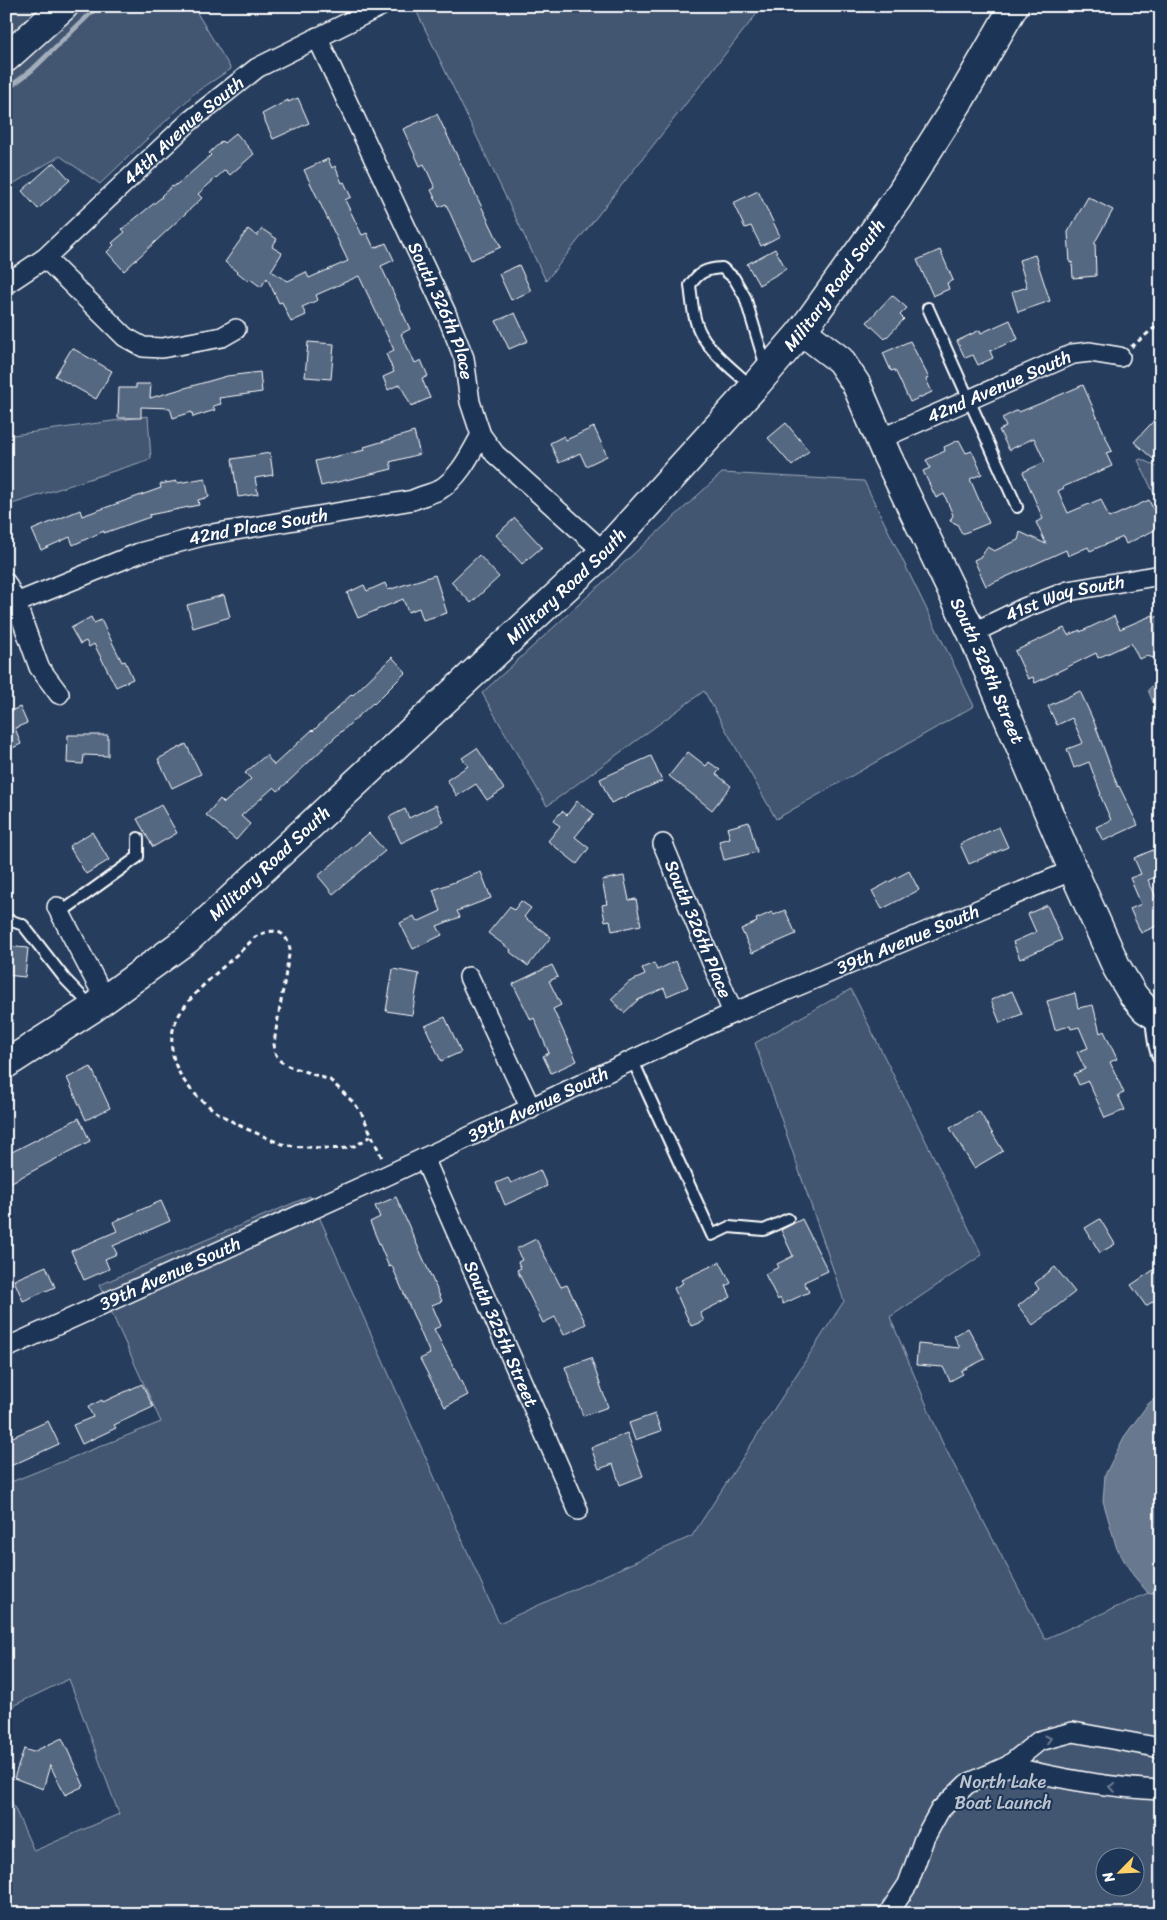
<svg xmlns="http://www.w3.org/2000/svg" width="1167" height="1920" font-family="Sriracha,sans-serif">
<style>
.green{fill:#425672;stroke:#a0aab8;fill-rule:evenodd}
.water{fill:#67788e;stroke:#a4aebb}
.lines{fill:none;stroke-linecap:round;stroke-linejoin:round}
.stream{stroke:#a4aebb;stroke-width:5}
.building{fill:#556781;stroke:#fff}
.lane-casing{stroke:#fff;stroke-width:14}
.street-casing{stroke:#fff;stroke-width:22}
.secondary-casing{stroke:#fff;stroke-width:31}
.path{stroke:#fff;stroke-width:3;stroke-dasharray:5 4;stroke-linecap:butt}
.lane{stroke:#1d3557;stroke-width:10}
.street{stroke:#1d3557;stroke-width:19}
.secondary{stroke:#1d3557;stroke-width:28}
.oneway{stroke:#6c7c92}
.labels{text-anchor:middle;dominant-baseline:central;stroke-width:4;stroke-linejoin:round;paint-order:stroke}
.street-label{font-size:18px;fill:#fff;stroke:#1d3557}
.park-label{font-size:18px;fill:#bdc4ce;stroke:#1d3557}
</style>
<rect width="100%" height="100%" fill="#263d5e"/>
<filter id="ink" filterUnits="userSpaceOnUse"><feTurbulence type="fractalNoise" baseFrequency=".02" numOctaves="2"/><feDisplacementMap in="SourceGraphic" scale="10" xChannelSelector="R" yChannelSelector="G"/><feConvolveMatrix kernelMatrix="1 2 1 2 8 2 1 2 1" color-interpolation-filters="sRGB"/></filter>
<g filter="url(#ink)">
<g class="green">
<polygon points="6,6 196,6 194,8 231,69 196,92 100,184 60,156 6,188"/>
<polygon points="414,6 763,6 546,281"/>
<polygon points="148,416 151,459 6,506 6,436"/>
<polygon points="1141,459 1161,469 1161,509 1138,460"/>
<polygon points="722,473 864,481 974,706 776,819 704,691 547,806 482,693"/>
<path d="M851,989L982,1255L890,1317L942,1442L1045,1639L1148,1593L1161,1592V1914H6V1789L34,1851L119,1814L69,1679L6,1709V1484L161,1422L99,1285L310,1196L499,1623L692,1536L844,1301L755,1043ZM1104,1858H1134V1888H1104Z"/>
</g>
<g class="water">
<polygon points="1161,682 1161,722 1148,690 1152,686"/>
<polygon points="1161,1394 1161,1592 1148,1593 1133,1575 1117,1549 1103,1501 1105,1475 1124,1437 1148,1404"/>
</g>
<g class="lines">
<polyline class="stream" points="6,90 32,70 98,6"/>
</g>
<g class="building">
<polygon points="298,98 309,123 273,139 262,114 288,100 288,102"/>
<polygon points="437,114 501,247 471,260 446,204 439,207 431,190 435,188 424,164 420,166 403,129"/>
<polygon points="236,133 254,154 230,175 225,170 198,194 202,198 124,271 107,252 114,245 112,243 125,232 122,229 162,197 161,196 172,186 173,187 185,178 211,155 209,153 222,141 224,143"/>
<polygon points="328,159 332,168 335,166 342,183 344,182 351,197 345,200 362,235 367,233 374,248 386,243 394,260 381,266 410,329 401,334 415,363 421,360 428,376 422,379 430,398 411,406 400,384 388,390 383,377 394,372 386,354 394,350 359,276 316,295 318,300 302,307 306,315 291,322 282,302 279,303 267,278 261,287 250,279 248,281 225,262 248,229 257,236 262,229 277,239 272,247 282,253 271,271 288,281 306,272 309,278 348,261 304,170"/>
<polygon points="54,162 70,180 38,209 22,191"/>
<polygon points="758,191 780,236 761,246 751,226 745,228 733,203"/>
<polygon points="1088,197 1113,210 1095,242 1096,276 1073,278 1072,262 1070,263 1068,232"/>
<polygon points="775,249 786,269 759,285 747,264"/>
<polygon points="940,250 953,280 947,283 949,289 933,296 917,260"/>
<polygon points="1035,255 1050,301 1018,312 1012,292 1027,287 1019,260"/>
<polygon points="519,265 531,291 511,300 499,274"/>
<polygon points="892,295 907,308 900,315 904,319 885,339 867,322"/>
<polygon points="515,313 528,341 509,349 496,321"/>
<polygon points="1010,320 1018,339 990,351 993,358 978,365 973,355 965,358 957,341 980,330 981,333"/>
<polygon points="910,341 929,378 926,379 932,392 910,402 895,370 891,371 883,353"/>
<polygon points="308,342 334,344 331,379 305,377"/>
<polygon points="72,348 112,371 96,399 55,376"/>
<polygon points="260,372 262,392 219,398 221,404 213,406 215,410 193,417 192,412 173,418 170,408 141,407 141,418 118,418 119,388 136,388 136,384 151,384 150,398 227,376"/>
<polygon points="1083,385 1112,451 1106,453 1112,466 1063,487 1064,488 1058,491 1068,513 1101,499 1109,518 1149,500 1161,527 1126,544 1123,537 1090,551 1088,547 1068,556 1066,550 986,586 974,560 982,556 987,547 994,551 1018,540 1020,532 1046,544 1036,522 1043,519 1023,472 1045,462 1034,438 1009,450 999,430 1006,427 1002,418 1018,410 1019,412 1039,404"/>
<polygon points="1161,413 1161,466 1134,442"/>
<polygon points="786,423 809,451 792,466 768,438"/>
<polygon points="594,427 607,456 586,466 580,453 559,463 550,443 564,436 566,440"/>
<polygon points="414,432 420,454 390,462 392,469 321,486 315,461 365,450 364,447"/>
<polygon points="959,440 966,453 972,451 982,474 970,479 989,523 962,534 957,524 950,521 953,515 944,494 936,498 923,471 930,468 926,460 945,451 944,447"/>
<polygon points="270,453 273,475 255,478 258,494 238,497 232,459"/>
<polygon points="205,478 209,497 198,500 199,505 149,515 150,517 104,533 104,531 73,545 70,537 41,550 32,530 80,510 82,516 161,488 160,484 177,481 178,483"/>
<polygon points="515,518 542,547 522,564 496,535"/>
<polygon points="479,555 499,577 471,603 451,582"/>
<polygon points="435,575 447,613 423,620 419,608 408,612 403,599 358,618 347,593 364,585 367,591 385,583 388,590"/>
<polygon points="224,595 230,617 193,628 187,605"/>
<polygon points="1153,615 1154,618 1161,615 1161,633 1154,658 1147,656 1139,659 1131,643 1098,658 1096,653 1035,683 1033,677 1028,679 1015,651 1064,628 1068,635 1080,630 1080,632 1114,616 1120,629"/>
<polygon points="91,617 94,623 101,620 122,662 125,661 133,679 116,687 94,644 89,647 86,641 80,644 71,628"/>
<polygon points="392,657 406,672 374,704 373,703 331,741 289,781 278,791 274,787 241,816 250,824 236,840 206,815 220,799 224,803 251,779 245,773 266,755 274,765 312,730 313,731 352,694 353,695"/>
<polygon points="1080,691 1094,722 1118,787 1119,786 1138,825 1103,841 1096,827 1111,820 1100,795 1101,794 1089,762 1074,768 1067,749 1083,743 1072,718 1057,725 1048,706"/>
<polygon points="20,707 27,723 15,728 21,744 6,751 6,709 8,712"/>
<polygon points="68,735 108,735 108,756 84,755 83,764 67,763"/>
<polygon points="186,744 201,774 172,788 158,759"/>
<polygon points="477,748 504,789 487,800 476,784 457,796 447,780 468,766 462,758"/>
<polygon points="688,752 706,766 709,762 720,770 716,774 731,786 712,810 669,776"/>
<polygon points="651,756 662,781 611,803 600,779"/>
<polygon points="577,801 594,814 575,837 589,848 577,864 548,841 560,826 553,821 562,811 567,815"/>
<polygon points="161,805 177,833 153,847 137,819"/>
<polygon points="436,805 444,822 401,843 389,817 405,809 409,818"/>
<polygon points="749,822 757,852 724,860 719,841 730,838 727,828"/>
<polygon points="999,827 1008,847 969,864 960,844"/>
<polygon points="92,832 109,860 86,874 69,846"/>
<polygon points="369,833 385,851 333,894 318,876"/>
<polygon points="1153,850 1161,867 1161,875 1148,880 1161,907 1161,924 1141,933 1130,909 1141,904 1130,878 1141,874 1134,858"/>
<polygon points="909,871 919,890 882,909 872,891"/>
<polygon points="481,872 491,898 457,911 460,917 437,926 442,935 413,949 400,923 414,916 417,922 441,911 433,890"/>
<polygon points="624,876 629,900 636,899 641,925 612,931 610,920 605,921 602,905 607,904 602,880"/>
<polygon points="521,901 531,908 524,917 551,937 528,966 510,952 511,950 488,933 510,906 514,910"/>
<polygon points="1047,905 1062,940 1020,959 1013,942 1036,932 1028,914"/>
<polygon points="785,910 796,934 752,953 741,929 757,922 756,919 772,912 774,915"/>
<polygon points="6,946 28,948 25,977 6,975"/>
<polygon points="676,961 688,987 667,996 664,988 638,1000 624,1013 611,999 629,982 645,975 642,968 654,963 657,970"/>
<polygon points="552,965 558,977 549,981 561,1005 553,1009 577,1061 551,1073 543,1056 549,1053 534,1018 531,1020 513,984"/>
<polygon points="393,969 419,974 412,1015 386,1011"/>
<polygon points="1012,991 1022,1014 1000,1023 991,1000"/>
<polygon points="1075,993 1078,1008 1093,1005 1100,1033 1104,1031 1117,1059 1110,1062 1124,1093 1118,1095 1125,1110 1105,1118 1088,1081 1079,1085 1074,1074 1085,1069 1077,1052 1088,1048 1079,1027 1071,1029 1070,1026 1055,1030 1047,1001"/>
<polygon points="445,1017 461,1052 441,1061 425,1026"/>
<polygon points="91,1067 110,1108 86,1120 67,1078"/>
<polygon points="979,1111 1003,1151 974,1168 950,1128"/>
<polygon points="79,1118 90,1141 6,1185 6,1155"/>
<polygon points="540,1170 547,1186 505,1205 496,1183 508,1178 511,1183"/>
<polygon points="396,1197 442,1301 432,1305 441,1326 434,1329 468,1395 445,1407 420,1359 430,1354 392,1266 389,1267 370,1222 380,1217 375,1206"/>
<polygon points="161,1201 170,1221 113,1246 117,1254 105,1259 109,1269 84,1280 71,1251 117,1231 113,1222"/>
<polygon points="802,1219 828,1271 804,1282 809,1292 783,1304 780,1298 778,1300 765,1274 779,1267 777,1264 793,1256 781,1230"/>
<polygon points="1100,1219 1115,1244 1100,1253 1085,1228"/>
<polygon points="536,1239 561,1287 567,1285 586,1324 564,1335 555,1317 543,1323 517,1270 521,1268 518,1262 522,1260 516,1249"/>
<polygon points="720,1262 731,1283 726,1286 731,1297 700,1313 704,1321 691,1326 674,1288 683,1283 681,1280"/>
<polygon points="1161,1265 1161,1296 1146,1306 1131,1285"/>
<polygon points="46,1266 55,1287 23,1301 14,1280"/>
<polygon points="1055,1267 1075,1292 1033,1325 1018,1306 1039,1289 1035,1283"/>
<polygon points="968,1328 985,1359 961,1371 963,1374 950,1381 943,1367 916,1365 918,1344 960,1348 954,1336"/>
<polygon points="591,1358 608,1407 583,1416 565,1367"/>
<polygon points="142,1384 153,1407 114,1425 116,1428 82,1444 73,1425 93,1417 88,1407 102,1400 103,1402"/>
<polygon points="655,1414 661,1431 635,1440 629,1423"/>
<polygon points="48,1421 59,1444 6,1468 6,1440"/>
<polygon points="627,1433 643,1476 620,1485 613,1464 599,1469 591,1448"/>
<polygon points="62,1738 84,1786 65,1795 50,1765 43,1789 14,1778 24,1749 33,1752"/>
</g>
<g class="lines">
<defs>
<g id="lane">
<polyline points="928,308 1017,507"/>
<path d="M752,387C735,371 713,355 701,334C693,320 692,301 690,285C699,272 706,269 722,268L734,278L745,297L766,367"/>
<polyline points="60,913 138,857 138,838"/>
<polyline points="6,922 12,921 23,925 65,979 92,1007"/>
<path d="M1151,1018C1153,1034 1153,1050 1161,1063"/>
<polyline points="633,1061 712,1235 729,1227 764,1230 788,1219"/>
</g>
<g id="street">
<path id="s1" d="M317,37L446,313L464,358L470,402L481,435L495,454L604,552"/>
<polyline points="45,258 125,337 143,347 162,348 222,337 236,329"/>
<path id="s2" d="M6,284L45,258L190,121L257,68L381,6"/>
<path id="s3" d="M880,439L1073,354L1090,352L1120,357"/>
<polyline points="6,583 16,603 39,667 59,694"/>
<path id="s4" d="M16,603L139,553L206,535L413,500C421,496 431,494 439,490C459,478 470,455 481,435"/>
<path id="s5" d="M972,633L1024,608L1068,591L1161,575"/>
<path id="s6" d="M663,844L733,1013"/>
<polyline points="57,907 105,999"/>
<polyline points="469,977 531,1109"/>
<path id="s7" d="M424,1158L578,1510"/>
<path id="s8" d="M6,1348L390,1174L733,1013L1073,870"/>
<path d="M1008,1766C1059,1779 1109,1788 1161,1790"/>
<polyline points="888,1914 908,1884 924,1839 940,1810 967,1784 1008,1766 1039,1741 1073,1732 1161,1748"/>
</g>
<g id="secondary">
<polyline points="6,58 64,6"/>
<path id="s9" d="M802,331L840,360L856,384L887,456L972,633L1073,870L1117,968L1133,995L1145,1009L1161,1019"/>
<path id="s10" d="M6,1064L93,1008L188,939L604,552L753,388L802,331L897,199L961,98L1014,6"/>
</g>
</defs>
<use href="#lane" class="lane-casing"/>
<use href="#street" class="street-casing"/>
<use href="#secondary" class="secondary-casing"/>
<g class="path">
<polyline points="1131,347 1153,329 1161,326"/>
<path d="M371,1136C365,1139 360,1144 354,1146C345,1150 330,1148 320,1148C309,1147 297,1147 286,1145C278,1143 269,1139 261,1135C220,1119 162,1083 173,1030C179,999 233,961 255,937C271,928 286,928 290,949L276,1030L274,1044L275,1053L279,1060L288,1066L330,1080L355,1104L362,1114L383,1160"/>
</g>
<use href="#lane" class="lane"/>
<use href="#street" class="street"/>
<use href="#secondary" class="secondary"/>
</g>
<defs><path id="oneway-chevron" d="M-2-3.5L2.5 0L-2 3.5" fill="none" stroke-width="1.6" stroke-linecap="round" stroke-linejoin="round" transform="scale(1.25)"/></defs>
<g class="oneway">
<use href="#oneway-chevron" transform="translate(1048 1739) rotate(-16)"/>
<use href="#oneway-chevron" transform="translate(1112 1787) rotate(-171)"/>
</g>
</g>
<g class="labels">
<g class="street-label">
<text stroke="none"><textPath href="#s2" startOffset="235">44th Avenue South</textPath></text>
<text stroke="none"><textPath href="#s10" startOffset="1142">Military Road South</textPath></text>
<text stroke="none"><textPath href="#s1" startOffset="301">South 326th Place</textPath></text>
<text stroke="none"><textPath href="#s3" startOffset="130">42nd Avenue South</textPath></text>
<text stroke="none"><textPath href="#s4" startOffset="255">42nd Place South</textPath></text>
<text stroke="none"><textPath href="#s10" startOffset="738">Military Road South</textPath></text>
<text stroke="none"><textPath href="#s5" startOffset="100">41st Way South</textPath></text>
<text stroke="none"><textPath href="#s9" startOffset="392">South 328th Street</textPath></text>
<text stroke="none"><textPath href="#s10" startOffset="332">Military Road South</textPath></text>
<text stroke="none"><textPath href="#s6" startOffset="92">South 326th Place</textPath></text>
<text stroke="none"><textPath href="#s8" startOffset="990">39th Avenue South</textPath></text>
<text stroke="none"><textPath href="#s8" startOffset="585">39th Avenue South</textPath></text>
<text stroke="none"><textPath href="#s8" startOffset="180">39th Avenue South</textPath></text>
<text stroke="none"><textPath href="#s7" startOffset="192">South 325th Street</textPath></text>
</g>
<g class="park-label">
<text x="1003" y="1782">North Lake<tspan x="1003" dy="21">Boat Launch</tspan></text>
</g>
</g>
<rect width="1167" height="1920" fill="none" stroke="#1d3557" stroke-width="25"/>
<rect x="12" y="12" width="1142" height="1895" fill="none" stroke="#fff" stroke-width="2" filter="url(#ink)"/>
<g transform="translate(1120 1872) rotate(246)"><circle r="24" fill="#1d3557" stroke="#77869a"/>
<path d="M0-4L9 19L0 12L-9 19Z" fill="#ffd166"/>
<text y="-8" font-size="14" font-weight="bold" text-anchor="middle" fill="#ffffff">N</text>
</g>
</svg>
